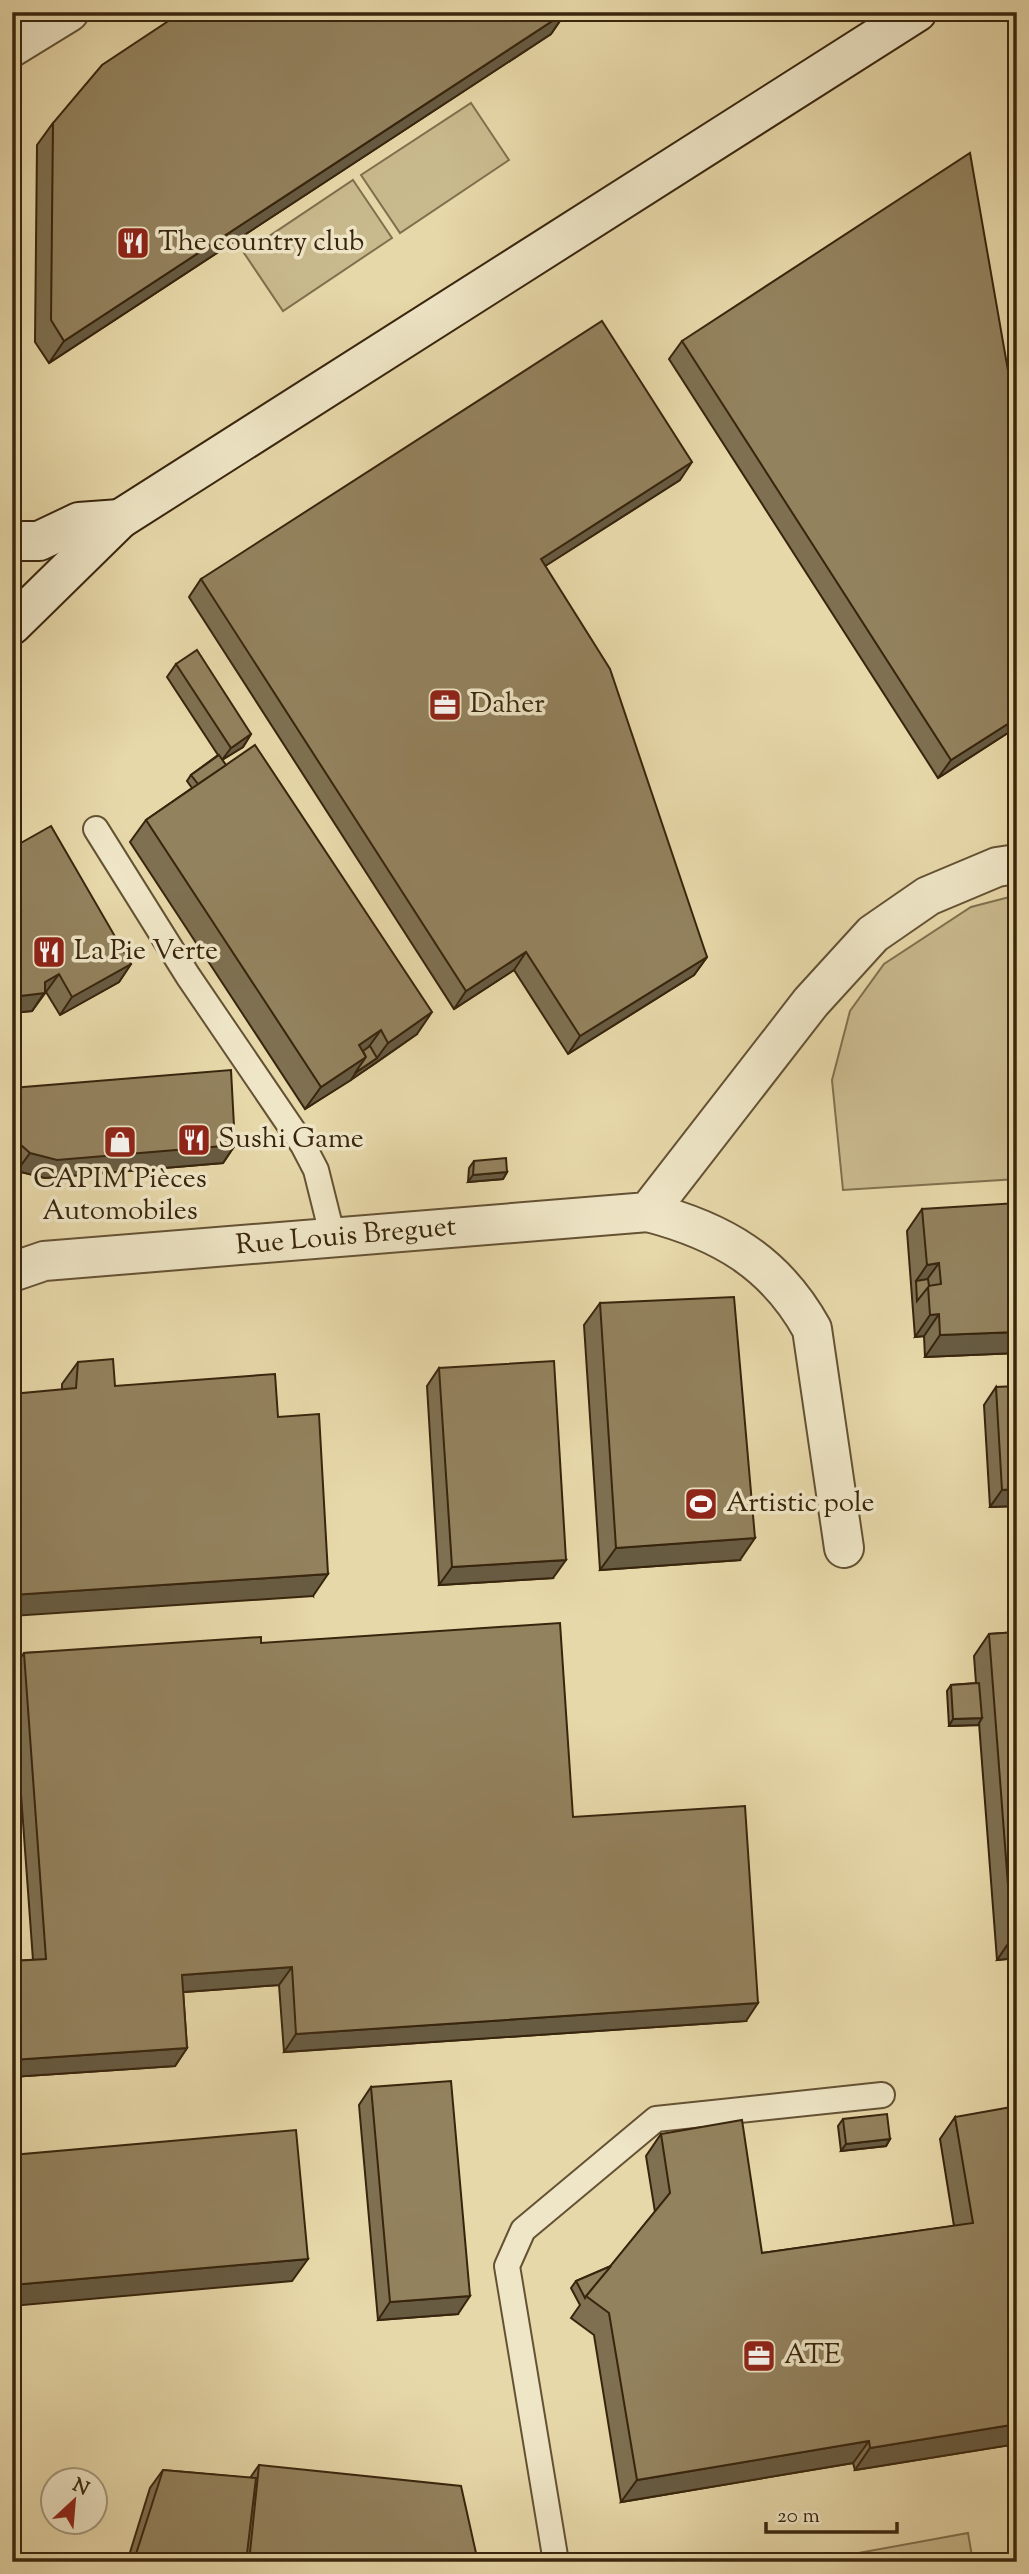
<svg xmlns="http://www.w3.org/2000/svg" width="1029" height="2574" font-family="'Sorts Mill Goudy',serif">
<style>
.green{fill:#c9ba8e;stroke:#80704e;stroke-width:2}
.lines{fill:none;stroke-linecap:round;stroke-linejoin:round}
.lane-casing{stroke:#645234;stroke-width:28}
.street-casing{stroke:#645234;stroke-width:42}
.secondary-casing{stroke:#38250d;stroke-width:42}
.lane{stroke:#efe6c7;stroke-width:24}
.street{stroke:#efe6c7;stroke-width:38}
.secondary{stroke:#efe6c7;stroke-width:38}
.wall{fill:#7e7051;stroke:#38250d;stroke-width:2}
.shaded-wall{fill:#675b42;stroke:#38250d;stroke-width:2}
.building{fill:#93825e;stroke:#38250d;stroke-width:2}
.labels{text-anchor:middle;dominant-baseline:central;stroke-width:7;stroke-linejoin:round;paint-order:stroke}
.poi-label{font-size:28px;fill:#38250d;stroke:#efe6c7;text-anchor:start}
.street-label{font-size:28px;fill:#38250d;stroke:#efe6c7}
</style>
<rect width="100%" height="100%" fill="#e7d8a9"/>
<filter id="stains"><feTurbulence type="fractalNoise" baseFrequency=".00286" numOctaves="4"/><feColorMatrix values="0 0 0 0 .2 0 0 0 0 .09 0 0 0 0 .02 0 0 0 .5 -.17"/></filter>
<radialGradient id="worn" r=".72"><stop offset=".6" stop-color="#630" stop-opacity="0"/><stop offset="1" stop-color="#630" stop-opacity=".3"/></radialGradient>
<g class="green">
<polygon points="471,103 509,160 400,233 361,175"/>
<polygon points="353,180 392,238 283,311 244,253"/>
<polygon points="1017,895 1017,1179 843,1190 832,1080 850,1011 884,964 971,907"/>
<polygon points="968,2533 973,2562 820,2560"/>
</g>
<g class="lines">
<defs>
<g id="lane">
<polyline points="96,829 188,976 303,1145 316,1170 333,1238"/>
<polyline points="556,2562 507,2266 523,2230 656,2119 882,2095"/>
</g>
<g id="street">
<polyline points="12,47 69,12"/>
<path d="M648,1212C721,1231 775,1262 812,1329L844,1548"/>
<polyline points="12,1272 44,1261 648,1212 811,1002 873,934 928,896 997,867 1017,864"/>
</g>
<g id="secondary">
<polyline points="12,541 39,541 79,522 120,519"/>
<polyline points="12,625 120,519 917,12"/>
</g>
</defs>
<use href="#lane" class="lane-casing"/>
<use href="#street" class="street-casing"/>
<use href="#secondary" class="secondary-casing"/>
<use href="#lane" class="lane"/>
<use href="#street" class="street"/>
<use href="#secondary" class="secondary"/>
</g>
<g class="wall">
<polygon points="566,12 551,34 49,363 35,342 37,145 53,123"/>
<polygon points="682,341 1017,727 938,778 669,359"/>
<polygon points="680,480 545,566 707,957 694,975 568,1054 514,970 454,1009 189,597 201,579"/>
<polygon points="176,664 251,734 243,747 222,760 417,1034 373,1065 305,1109 130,842 146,820 192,788 187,781 191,775 218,755 167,677"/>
<polygon points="12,848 131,964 119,982 60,1015 46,992 32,1011 12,1013"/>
<polygon points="12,1088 235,1145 223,1163 45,1178 17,1171 12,1167"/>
<polygon points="474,1161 507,1172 503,1179 468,1182 469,1168"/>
<polygon points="922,1209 1017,1353 925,1357 924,1336 915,1337 907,1231"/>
<polygon points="600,1303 740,1560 600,1570 584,1325"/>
<polygon points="78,1362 115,1386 278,1417 313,1596 62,1389 62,1384"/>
<polygon points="439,1368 553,1578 439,1585 427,1386"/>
<polygon points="996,1387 1017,1506 990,1507 984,1405"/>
<polygon points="1017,1632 1017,1958 997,1960 979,1723 978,1725 949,1726 947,1691 951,1685 976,1683 974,1656 989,1634"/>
<polygon points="261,1643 573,1817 746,2021 284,2052 279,1985 183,1992 187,2048 175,2066 12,2077 12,1961 33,1960 12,1670 24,1653"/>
<polygon points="371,2087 458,2314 378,2320 359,2105"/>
<polygon points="955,2117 1017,2444 855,2470 853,2463 621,2502 594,2335 571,2318 580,2305 571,2288 576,2281 611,2266 655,2212 646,2156 661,2134 762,2253 954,2226 940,2139"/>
<polygon points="843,2119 890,2139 886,2146 841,2151 838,2126"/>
<polygon points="259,2465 478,2562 127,2562 150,2488 163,2470 250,2478"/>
</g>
<g class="shaded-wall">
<polygon points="566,12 551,34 49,363 64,341"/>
<polygon points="692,462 680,480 528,577 541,559"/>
<polygon points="1017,718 1017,727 938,778 951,760"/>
<polygon points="251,734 243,747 222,760 231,748"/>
<polygon points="526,952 514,970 454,1009 466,991"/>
<polygon points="707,957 694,975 568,1054 580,1036"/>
<polygon points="131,964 119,982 60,1015 72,997"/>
<polygon points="59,974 46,992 44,993 32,1011 12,1013 12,997 45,982"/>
<polygon points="432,1012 417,1034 351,1080 355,1073 377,1058 388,1043"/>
<polygon points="381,1030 365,1052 350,1063 359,1045"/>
<polygon points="366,1057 351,1080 305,1109 321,1087"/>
<polygon points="235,1145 223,1163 45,1178 17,1171 30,1153"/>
<polygon points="507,1172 503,1179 468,1182 473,1175"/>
<polygon points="939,1263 923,1285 916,1281 927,1265"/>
<polygon points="939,1314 924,1336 915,1337 930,1315"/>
<polygon points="1017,1332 1017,1353 925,1357 940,1335"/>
<polygon points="1017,1489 1017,1506 990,1507 1002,1490"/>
<polygon points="755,1538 740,1560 600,1570 616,1548"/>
<polygon points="566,1560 553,1578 439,1585 452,1567"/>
<polygon points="328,1574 313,1596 12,1616 12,1595"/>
<polygon points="982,1718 978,1725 949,1726 953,1719"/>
<polygon points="1017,1937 1017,1958 997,1960 1012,1938"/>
<polygon points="292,1967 279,1985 170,1993 182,1975"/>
<polygon points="758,2003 746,2021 284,2052 296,2034"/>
<polygon points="187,2048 175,2066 12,2077 12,2060"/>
<polygon points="890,2139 886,2146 841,2151 846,2144"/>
<polygon points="308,2259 292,2281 12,2306 12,2285"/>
<polygon points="470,2296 458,2314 378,2320 390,2302"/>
<polygon points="1017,2424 1017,2444 855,2470 870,2448"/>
<polygon points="869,2441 853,2463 621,2502 637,2480"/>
</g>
<g class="building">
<polygon points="182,12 566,12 64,341 51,320 53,123 102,65"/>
<polygon points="970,153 1017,422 1017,718 951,760 682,341"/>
<polygon points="602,321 692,462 541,559 610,669 707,957 580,1036 526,952 466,991 201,579"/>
<polygon points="197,650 251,734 231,748 176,664"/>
<polygon points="255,745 432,1012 388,1043 381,1030 359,1045 366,1057 321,1087 146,820"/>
<polygon points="219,755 226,765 198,784 191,775"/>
<polygon points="51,826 131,964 72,997 59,974 45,982 45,993 12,997 12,916 21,911 12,895 12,848"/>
<polygon points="370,1046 377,1058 355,1073 366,1057 363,1051"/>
<polygon points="231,1070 235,1145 57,1160 30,1153 12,1137 12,1088"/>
<polygon points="506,1158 507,1172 473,1175 474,1161"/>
<polygon points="1017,1203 1017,1332 940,1335 939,1314 930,1315 928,1286 941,1284 939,1263 927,1265 922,1209"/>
<polygon points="928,1279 929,1286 917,1301 916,1281"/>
<polygon points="734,1297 755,1538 616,1548 600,1303"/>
<polygon points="113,1359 115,1386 275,1374 278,1417 319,1414 328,1574 12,1595 12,1394 76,1388 78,1362"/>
<polygon points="554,1361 566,1560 452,1567 439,1368"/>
<polygon points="1017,1386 1017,1489 1002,1490 996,1387"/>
<polygon points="560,1623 573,1817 745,1806 758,2003 296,2034 292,1967 182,1975 187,2048 12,2060 12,1961 46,1959 24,1653 261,1637 261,1643"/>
<polygon points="1017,1632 1017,1937 1012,1938 989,1634"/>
<polygon points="979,1683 982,1718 953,1719 951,1685"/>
<polygon points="451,2081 470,2296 390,2302 371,2087"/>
<polygon points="1017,2106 1017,2424 870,2448 869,2441 637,2480 609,2313 586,2296 670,2193 661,2134 742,2120 762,2253 973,2223 955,2117"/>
<polygon points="887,2114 890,2139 846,2144 843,2119"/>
<polygon points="296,2130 308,2259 12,2285 12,2155"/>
<polygon points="611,2266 586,2296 585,2298 576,2281"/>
<polygon points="259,2465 461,2486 478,2562 249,2562"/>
<polygon points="163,2470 256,2478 246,2562 135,2562 136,2554"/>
</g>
<defs>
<symbol id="restaurant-square" viewBox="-11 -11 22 22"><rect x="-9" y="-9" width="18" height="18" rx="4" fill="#8f2418" stroke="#efe6c7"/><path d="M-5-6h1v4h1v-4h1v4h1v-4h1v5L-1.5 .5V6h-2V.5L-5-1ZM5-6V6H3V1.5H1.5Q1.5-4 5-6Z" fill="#fff"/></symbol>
<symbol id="office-square" viewBox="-11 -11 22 22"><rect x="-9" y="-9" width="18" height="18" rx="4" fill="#8f2418" stroke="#efe6c7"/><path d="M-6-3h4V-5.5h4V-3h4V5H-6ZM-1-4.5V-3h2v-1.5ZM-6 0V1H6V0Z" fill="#fff"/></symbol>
<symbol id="shop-square" viewBox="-11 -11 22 22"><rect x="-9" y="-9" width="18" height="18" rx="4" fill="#8f2418" stroke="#efe6c7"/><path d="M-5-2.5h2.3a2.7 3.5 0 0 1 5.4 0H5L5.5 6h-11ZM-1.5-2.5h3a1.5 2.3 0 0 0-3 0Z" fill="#fff"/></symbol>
<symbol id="stadium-square" viewBox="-11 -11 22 22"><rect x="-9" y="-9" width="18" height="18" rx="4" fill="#8f2418" stroke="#efe6c7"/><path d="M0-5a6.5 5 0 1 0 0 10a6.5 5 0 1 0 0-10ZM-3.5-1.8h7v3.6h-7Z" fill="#fff"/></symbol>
</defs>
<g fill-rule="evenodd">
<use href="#restaurant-square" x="114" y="224" width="38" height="38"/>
<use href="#office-square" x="426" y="686" width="38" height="38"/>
<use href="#restaurant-square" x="30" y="933" width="38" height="38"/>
<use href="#restaurant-square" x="175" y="1121" width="38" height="38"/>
<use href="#shop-square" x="101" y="1123" width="38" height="38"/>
<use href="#stadium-square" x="682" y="1485" width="38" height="38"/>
<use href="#office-square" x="740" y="2337" width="38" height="38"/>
</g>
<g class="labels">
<g class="poi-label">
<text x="158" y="243">The country club</text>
<text x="470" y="705">Daher</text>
<text x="74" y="952">La Pie Verte</text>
<text x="218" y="1140">Sushi Game</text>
<text x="120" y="1180" text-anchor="middle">CAPIM Pièces<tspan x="120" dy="32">Automobiles</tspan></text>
<text x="726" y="1504">Artistic pole</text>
<text x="784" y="2356">ATE</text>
</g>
<g class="street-label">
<text transform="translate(346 1237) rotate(-5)">Rue Louis Breguet</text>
</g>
</g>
<rect width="1029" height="2574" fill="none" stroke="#e7d8a9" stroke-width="42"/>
<rect x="14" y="14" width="1001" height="2546" fill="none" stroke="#38250d" stroke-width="3.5"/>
<rect x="21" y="21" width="987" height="2532" fill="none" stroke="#38250d" stroke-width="2"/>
<g transform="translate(74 2501) rotate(26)"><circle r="33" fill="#efe6c7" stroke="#a6997d" stroke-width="2"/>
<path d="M0-5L12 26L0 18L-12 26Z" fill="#8f2418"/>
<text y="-10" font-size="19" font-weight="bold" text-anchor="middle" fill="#38250d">N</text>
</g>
<path d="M766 2522v10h131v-10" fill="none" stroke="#38250d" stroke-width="3.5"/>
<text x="777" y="2522" font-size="21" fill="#38250d" stroke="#efe6c7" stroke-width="5" paint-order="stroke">20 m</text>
<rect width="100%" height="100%" filter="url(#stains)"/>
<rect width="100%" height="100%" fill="url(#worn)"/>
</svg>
